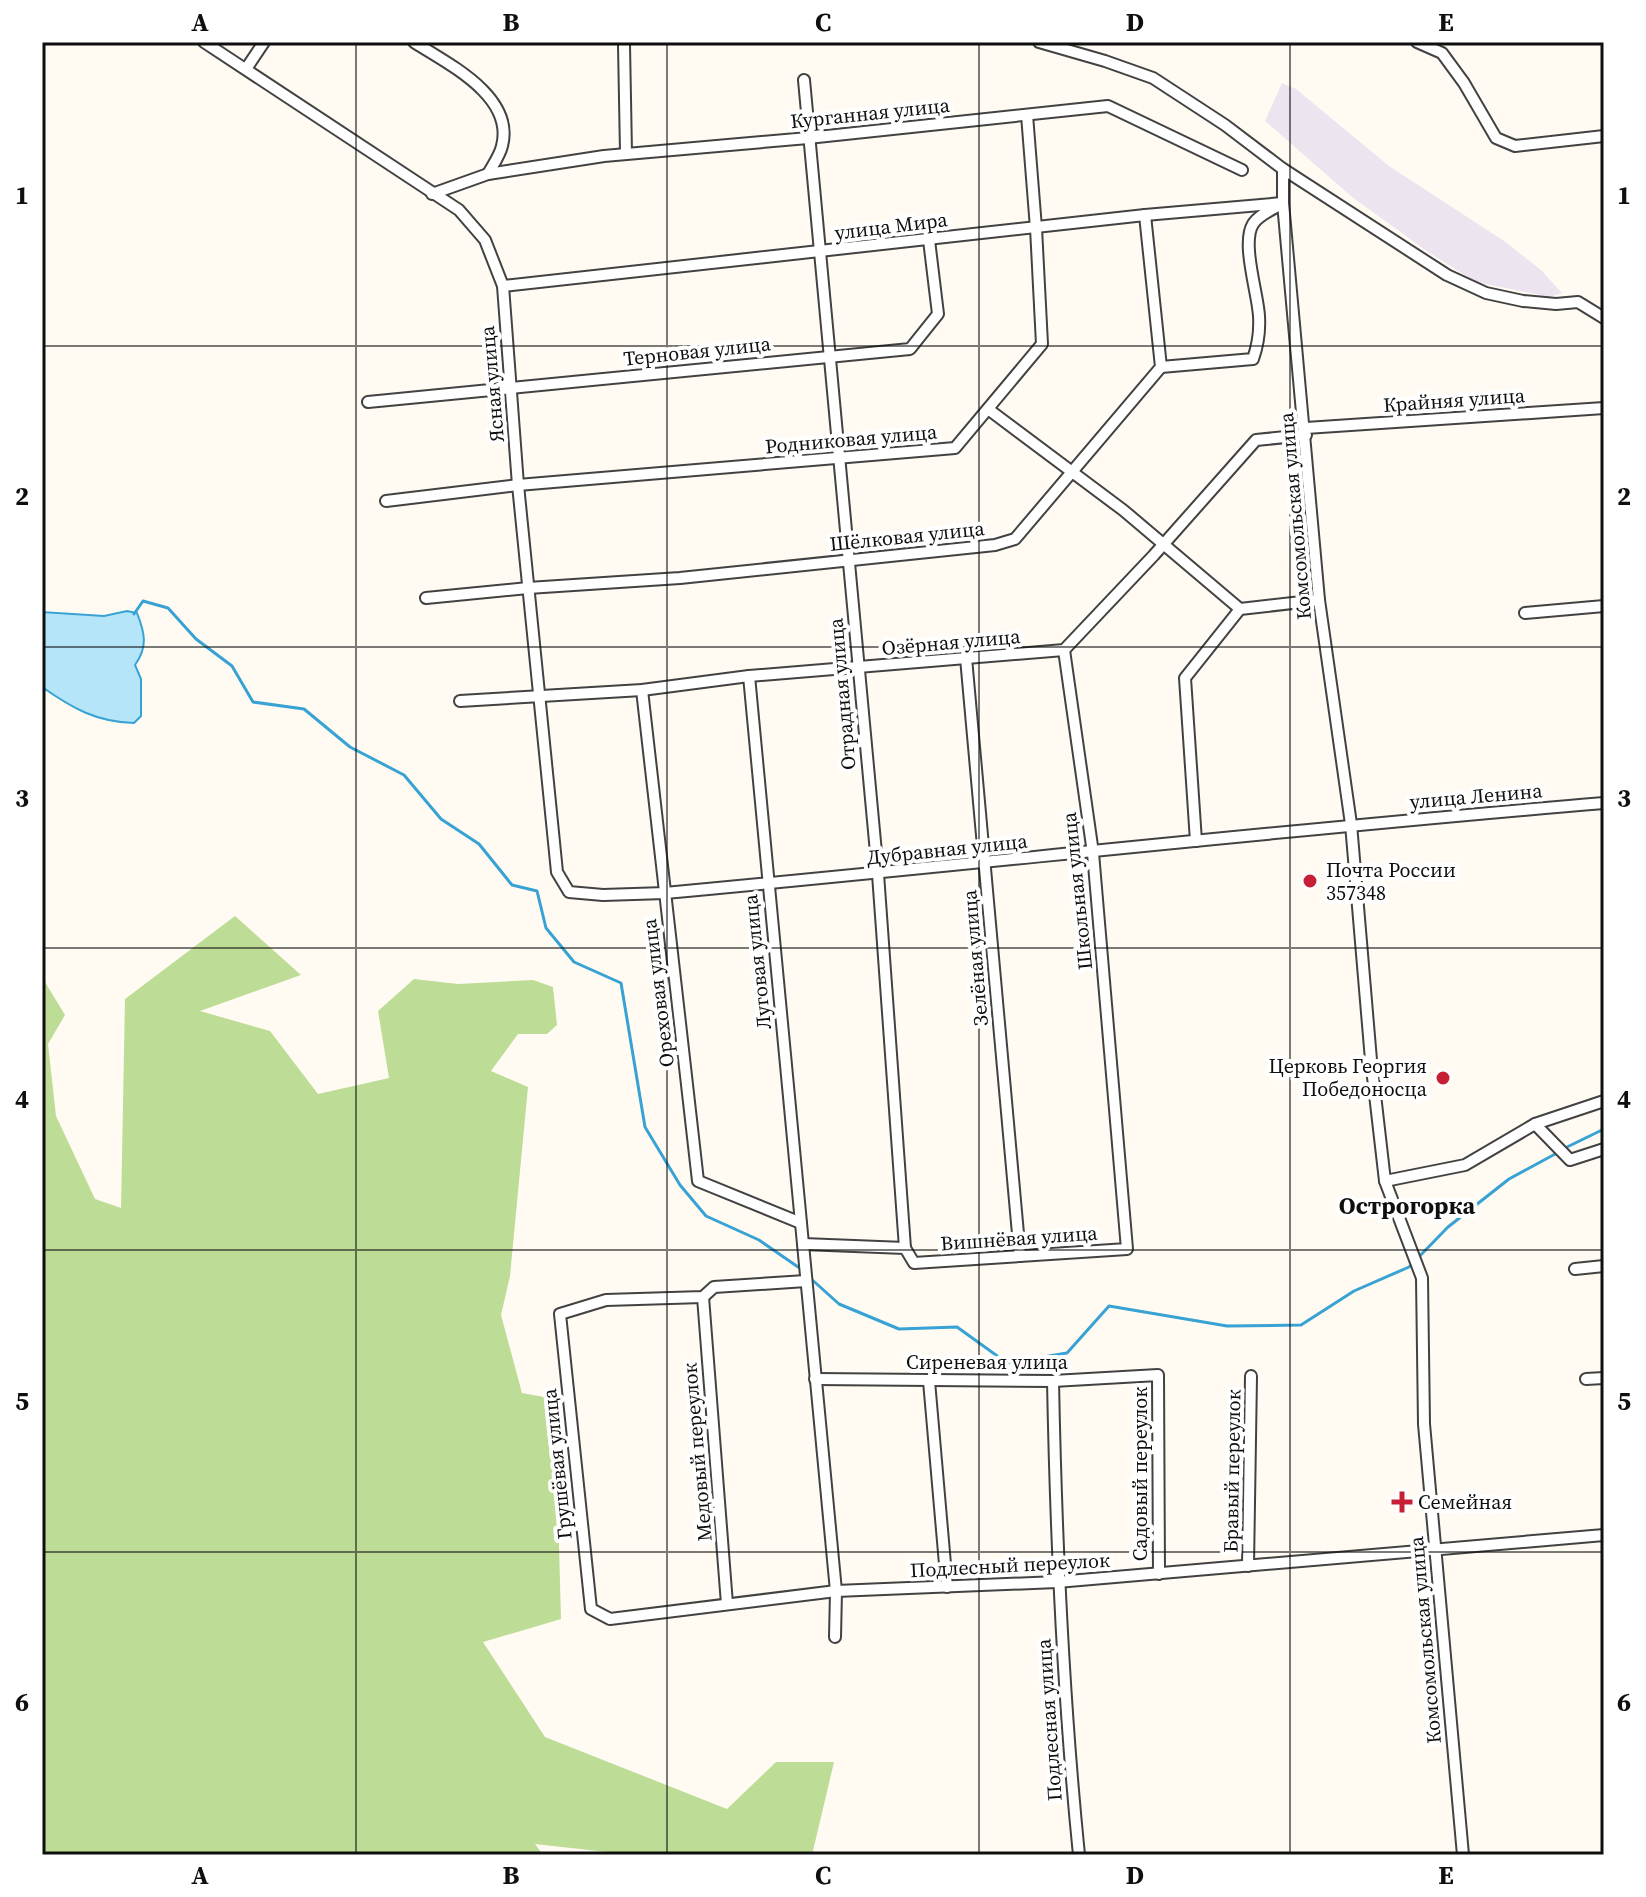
<svg xmlns="http://www.w3.org/2000/svg" width="1646" height="1897" font-family="'Source Serif 4',serif">
<style>
.industrial{fill:#ece4ee}
.forest{fill:#bddd97}
.water{fill:#b4e5f9;stroke:#37a2d3;stroke-width:2}
.lines{fill:none;stroke-linecap:round;stroke-linejoin:round}
.stream{stroke:#37a2d3;stroke-width:3}
.minor-casing{stroke:#424242;stroke-width:14}
.minor{stroke:#fff;stroke-width:10}
.grid{fill:none;stroke:#0f0f0f;stroke-width:2;stroke-opacity:0.55}
.poi-dot{fill:#c72036;stroke:#fff;stroke-width:3}
.labels{text-anchor:middle;dominant-baseline:central;stroke-width:8;stroke-linejoin:round;paint-order:stroke}
.street-label{font-size:20px;fill:#0f0f0f;stroke:#fff}
.poi-label{font-size:20px;fill:#0f0f0f;stroke:#fff;text-anchor:start}
.quarter-label{font-size:24px;font-weight:bold;fill:#0f0f0f;stroke:#fff}
.neatline{fill:none;stroke:#0f0f0f;stroke-width:3}
.grid-label{font-size:26px;text-anchor:middle;font-weight:bold;fill:#0f0f0f}
</style>
<rect width="100%" height="100%" fill="#fffbf2"/>
<polygon class="industrial" points="1282,83 1296,89 1389,166 1504,241 1541,270 1562,293 1550,297 1476,282 1428,252 1352,197 1265,121"/>
<polygon class="forest" points="235,916 301,975 200,1011 270,1031 318,1094 389,1078 378,1011 414,979 458,984 533,980 553,987 557,1025 547,1034 518,1034 491,1071 528,1087 510,1276 501,1315 522,1393 555,1399 561,1619 483,1642 545,1737 727,1809 776,1762 834,1762 812,1855 634,1855 535,1844 543,1855 42,1855 42,977 65,1015 48,1044 56,1116 95,1199 121,1208 125,999"/>
<path class="water" d="M127,611L137,613C145,633 148,647 135,665L141,679V716L134,723C96,722 72,708 42,687V612L104,616Z"/>
<g class="lines">
<g class="stream">
<polyline points="134,614 143,601 168,608 196,639 232,666 253,702 304,709 350,747 404,775 441,819 479,844 512,885 537,891 546,928 574,962 621,983 645,1127 680,1185 706,1216 759,1240 801,1269"/>
<polyline points="1563,1149 1604,1129"/>
<polyline points="809,1277 839,1304 899,1329 957,1327 1007,1363 1067,1353 1109,1306 1227,1326 1301,1325 1354,1291 1409,1267 1448,1227 1509,1179 1557,1153"/>
</g>
<defs>
<g id="minor">
<path d="M204,42L459,210L485,240L503,286L518,485L557,872L569,892L603,895L665,893C978,864 1290,829 1604,803"/>
<path d="M414,42C448,64 515,96 502,146C500,155 493,165 488,174"/>
<polyline points="1039,42 1105,61 1153,78 1225,125 1283,169"/>
<polyline points="1417,42 1442,53 1464,83 1496,138 1515,146 1604,136"/>
<polyline points="624,45 626,153"/>
<polyline points="246,69 264,42"/>
<polyline points="804,80 878,874 905,1248"/>
<polyline points="432,194 488,174 604,156 808,138 1108,106 1242,170"/>
<polyline points="503,286 1145,215 1283,203"/>
<path d="M1161,367L1253,359C1258,345 1260,332 1259,316C1258,294 1241,243 1253,224C1258,216 1269,211 1278,206"/>
<polyline points="368,402 910,349 938,314 929,240"/>
<polyline points="988,409 1123,510 1240,609"/>
<polyline points="1306,428 1604,408"/>
<polyline points="386,501 518,485 955,448 1042,344 1036,228 1027,115"/>
<polyline points="426,598 528,588 680,578 995,545 1015,539 1161,367 1145,215"/>
<polyline points="1525,613 1604,606"/>
<polyline points="966,658 1020,1256"/>
<polyline points="749,676 836,1591 835,1637"/>
<polyline points="642,690 698,1181 801,1223"/>
<polyline points="460,701 642,690 749,676 1064,650 1154,555 1256,440 1306,435"/>
<polyline points="1196,841 1185,678 1240,609 1319,600"/>
<polyline points="1535,1124 1570,1160 1604,1149"/>
<polyline points="1385,1181 1465,1165 1535,1124 1604,1101"/>
<polyline points="803,1244 905,1248 914,1263 1127,1249 1093,853 1064,650"/>
<polyline points="1575,1269 1604,1266"/>
<polyline points="806,1281 714,1287 703,1297 606,1300 560,1314 591,1609 610,1619 836,1591 1057,1582 1604,1535"/>
<polyline points="703,1297 727,1604"/>
<polyline points="815,1379 1053,1381 1158,1375 1159,1574"/>
<polyline points="1586,1379 1604,1378"/>
<polyline points="929,1381 947,1587"/>
<path d="M1053,1381C1056,1539 1063,1697 1079,1855"/>
<polyline points="1248,1566 1251,1376"/>
<polyline points="1463,1855 1424,1424 1422,1278 1385,1181 1371,1060 1351,824 1319,600 1283,203 1283,169 1447,275 1486,293 1523,301 1556,304 1578,302 1604,318"/>
</g>
</defs>
<use href="#minor" class="minor-casing"/>
<use href="#minor" class="minor"/>
</g>
<path class="grid" d="M356,42V1855M667,42V1855M979,42V1855M1290,42V1855M42,346H1604M42,647H1604M42,948H1604M42,1250H1604M42,1552H1604"/>
<g class="poi-dot">
<circle cx="1310" cy="881" r="8"/>
<circle cx="1443" cy="1078" r="8"/>
<path d="M1398 1490h8v8h8v8h-8v8h-8v-8h-8v-8h8z"/>
</g>
<g class="labels">
<g class="street-label">
<text transform="translate(870 113) rotate(-6)">Курганная улица</text>
<text transform="translate(891 226) rotate(-7)">улица Мира</text>
<text transform="translate(697 351) rotate(-6)">Терновая улица</text>
<text transform="translate(492 384) rotate(-95)">Ясная улица</text>
<text transform="translate(1454 400) rotate(-4)">Крайняя улица</text>
<text transform="translate(851 439) rotate(-5)">Родниковая улица</text>
<text transform="translate(1295 516) rotate(-95)">Комсомольская улица</text>
<text transform="translate(907 536) rotate(-6)">Шёлковая улица</text>
<text transform="translate(951 642) rotate(-5)">Озёрная улица</text>
<text transform="translate(842 694) rotate(-95)">Отрадная улица</text>
<text transform="translate(1476 796) rotate(-5)">улица Ленина</text>
<text transform="translate(947 849) rotate(-6)">Дубравная улица</text>
<text transform="translate(1077 891) rotate(-96)">Школьная улица</text>
<text transform="translate(975 958) rotate(-95)">Зелёная улица</text>
<text transform="translate(757 962) rotate(-96)">Луговая улица</text>
<text transform="translate(658 993) rotate(-97)">Ореховая улица</text>
<text transform="translate(1019 1238) rotate(-4)">Вишнёвая улица</text>
<text x="987" y="1362">Сиреневая улица</text>
<text transform="translate(697 1452) rotate(-95)">Медовый переулок</text>
<text transform="translate(557 1464) rotate(-96)">Грушёвая улица</text>
<text transform="translate(1232 1471) rotate(-89)">Бравый переулок</text>
<text transform="translate(1140 1474) rotate(-90)">Садовый переулок</text>
<text transform="translate(1010 1565) rotate(-3)">Подлесный переулок</text>
<text transform="translate(1425 1640) rotate(-95)">Комсомольская улица</text>
<text transform="translate(1049 1720) rotate(-94)">Подлесная улица</text>
</g>
<g class="poi-label">
<text x="1326" y="870">Почта России<tspan x="1326" dy="23">357348</tspan></text>
<text x="1427" y="1066" text-anchor="end">Церковь Георгия<tspan x="1427" dy="23">Победоносца</tspan></text>
<text x="1418" y="1502">Семейная</text>
</g>
<g class="quarter-label">
<text x="1407" y="1205">Острогорка</text>
</g>
</g>
<rect width="1646" height="1897" fill="none" stroke="#ffffff" stroke-width="88"/>
<rect x="44" y="44" width="1558" height="1809" class="neatline"/>
<g class="grid-label">
<text x="200" y="31">A</text>
<text x="511" y="31">B</text>
<text x="823" y="31">C</text>
<text x="1135" y="31">D</text>
<text x="1446" y="31">E</text>
<text x="22" y="204">1</text>
<text x="1624" y="204">1</text>
<text x="22" y="505">2</text>
<text x="1624" y="505">2</text>
<text x="22" y="807">3</text>
<text x="1624" y="807">3</text>
<text x="22" y="1108">4</text>
<text x="1624" y="1108">4</text>
<text x="22" y="1410">5</text>
<text x="1624" y="1410">5</text>
<text x="22" y="1711">6</text>
<text x="1624" y="1711">6</text>
<text x="200" y="1884">A</text>
<text x="511" y="1884">B</text>
<text x="823" y="1884">C</text>
<text x="1135" y="1884">D</text>
<text x="1446" y="1884">E</text>
</g>
</svg>
